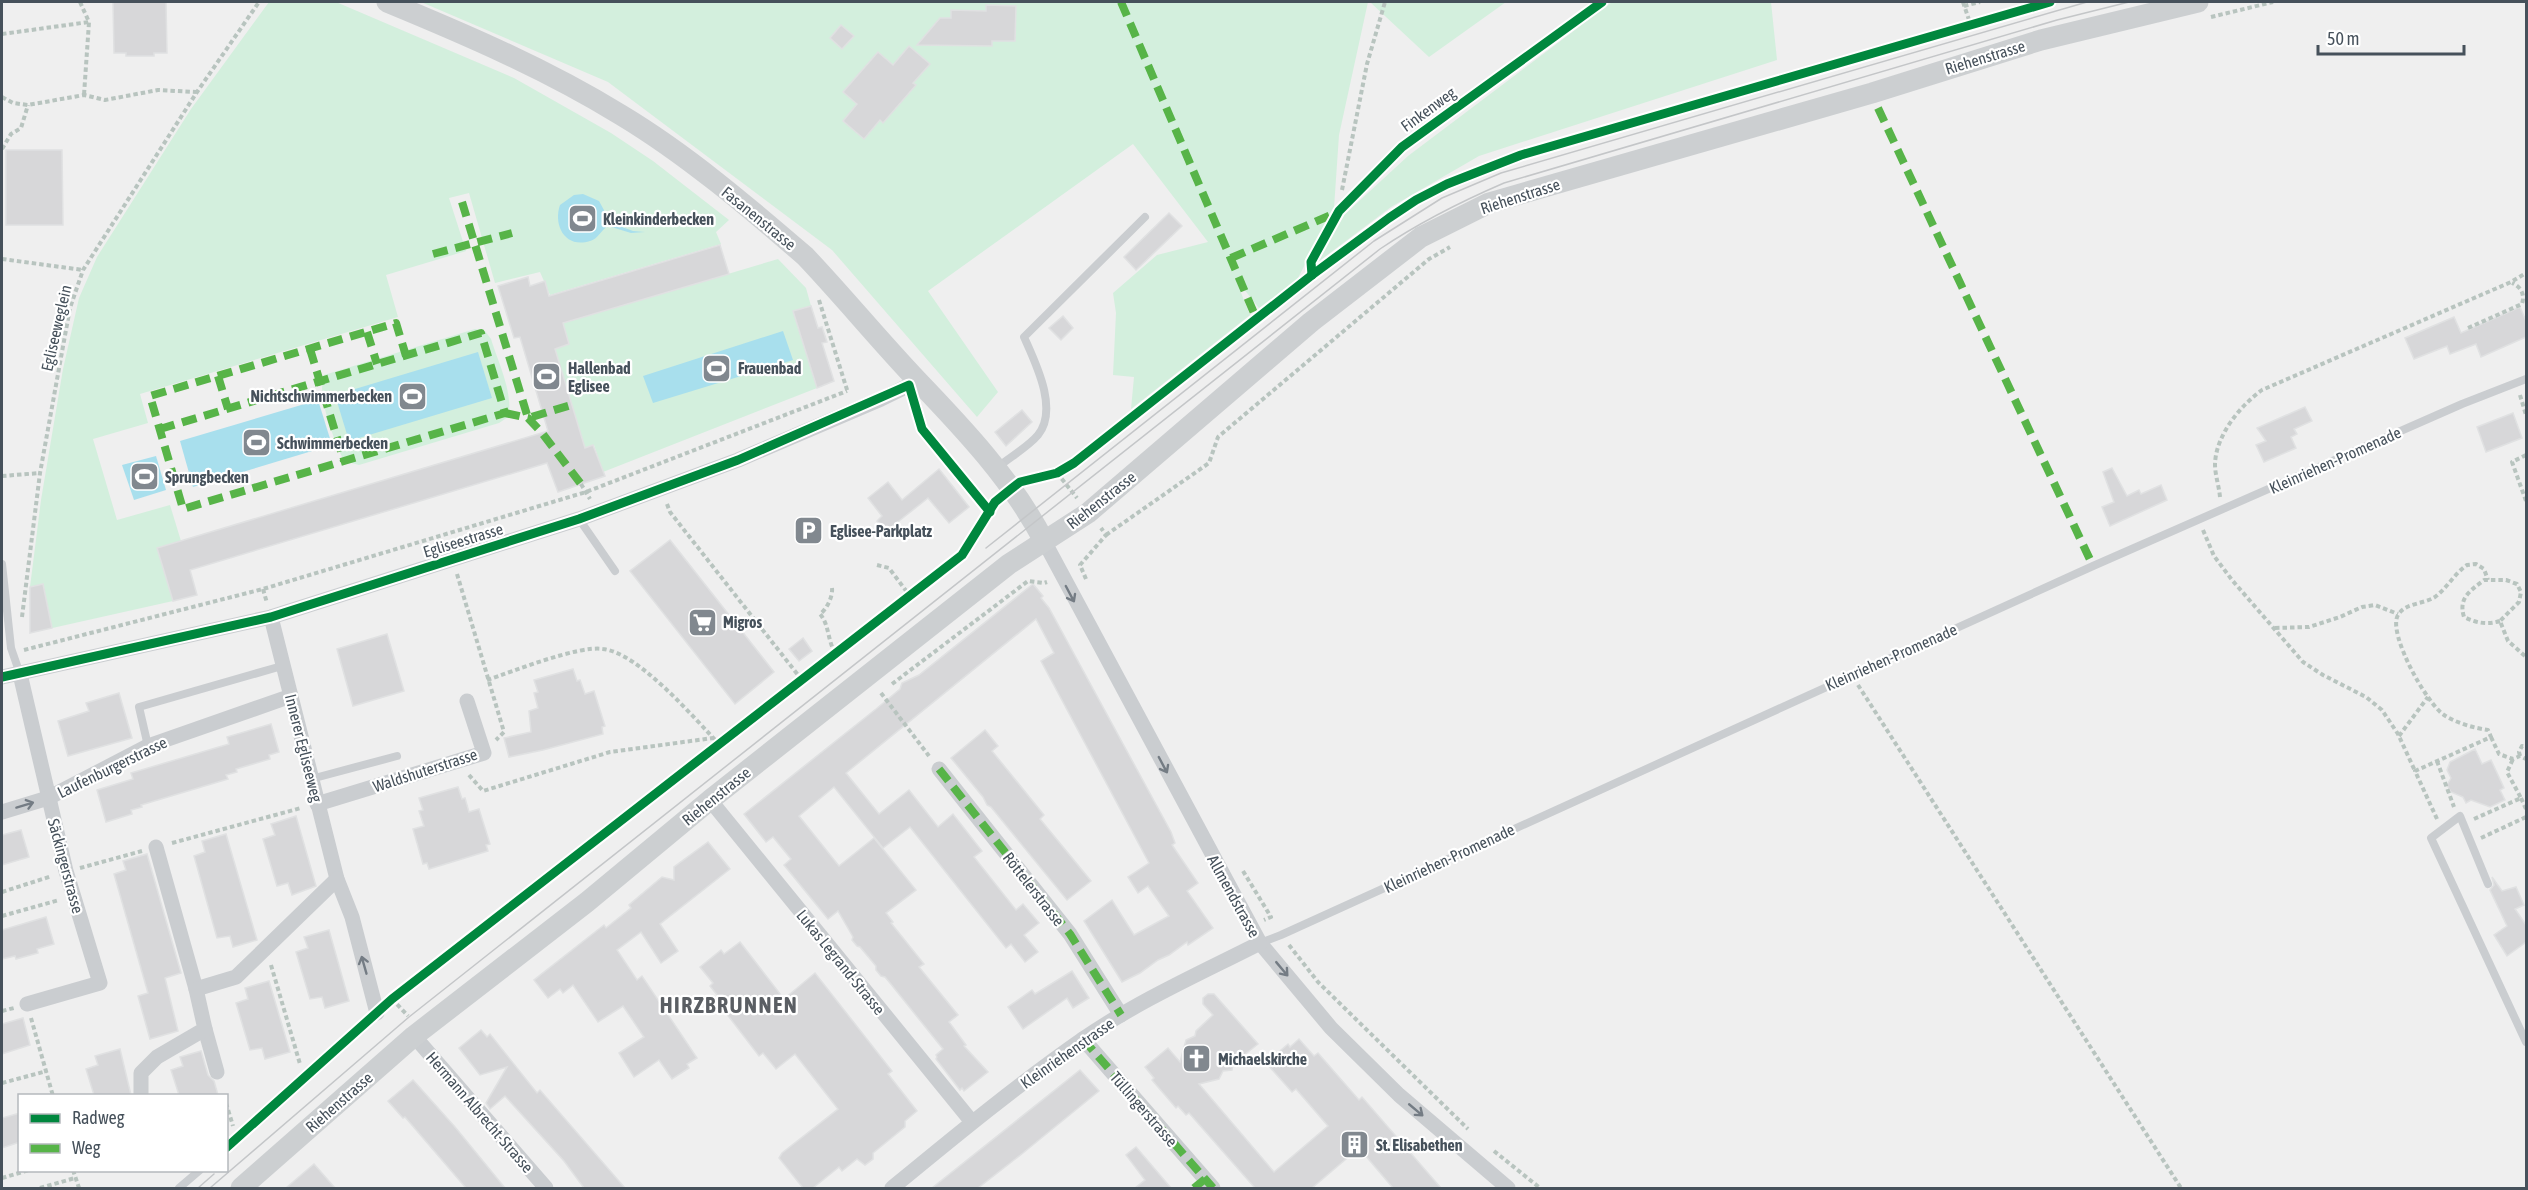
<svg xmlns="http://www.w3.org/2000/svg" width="2528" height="1190" font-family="'Asap Condensed',sans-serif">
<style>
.green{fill:#d3efdd}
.water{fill:#a8dfed}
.building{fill:#d7d7d9;stroke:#e0e1e2;stroke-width:1.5}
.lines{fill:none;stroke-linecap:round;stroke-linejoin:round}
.path{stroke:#b8c4bf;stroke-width:4;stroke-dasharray:4.5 3;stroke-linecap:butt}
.lane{stroke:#cacdd0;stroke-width:8}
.street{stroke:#cacdd0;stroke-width:15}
.secondary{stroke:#cccfd1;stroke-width:21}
.tram{stroke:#c4c6c8;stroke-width:1.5}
.quiet{stroke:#57b448;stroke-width:8;stroke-dasharray:15 8;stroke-linecap:butt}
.cycleway-casing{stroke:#fff;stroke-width:13}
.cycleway{stroke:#00873e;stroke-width:9}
.oneway{stroke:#747c84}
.labels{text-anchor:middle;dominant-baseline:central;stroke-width:4.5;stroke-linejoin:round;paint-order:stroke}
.street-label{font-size:16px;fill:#46515b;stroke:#fff}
.poi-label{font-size:16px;font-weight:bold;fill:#46515b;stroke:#fff;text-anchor:start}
.district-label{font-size:22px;font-weight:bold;letter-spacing:1.5px;fill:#5a5e63;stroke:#fff}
</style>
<rect width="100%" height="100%" fill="#efefef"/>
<g class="green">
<polygon points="269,2 336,2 514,78 611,133 653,161 729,220 716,232 721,244 550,295 540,272 495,283 469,193 449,198 466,251 386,275 398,317 140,394 148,423 93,439 117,520 170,505 181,541 158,548 173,601 30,633 30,587 41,500 63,369 79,298 97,257 191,109"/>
<polygon points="421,2 1368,2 1339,135 1334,208 1297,280 1259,308 1235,278 1250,315 1131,409 1134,377 1113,375 1116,313 1113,293 1157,255 1208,242 1133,144 928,291 998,392 977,417 832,250 608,82"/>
<polygon points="1370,2 1506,2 1429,57"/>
<polygon points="1612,2 1771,2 1777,60 1479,156 1391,207 1314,265 1344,215 1408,156"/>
<polygon points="778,259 806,288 811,306 793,312 817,388 603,472 594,445 585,448 555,349 569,344 563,323"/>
<path d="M475,329L485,331L491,339C498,362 514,394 508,417L499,423L359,465L344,461C335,442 316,396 324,375Z"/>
</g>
<g class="water">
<path d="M583,194L599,201L611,223L633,231L645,232L631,233L608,226C601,230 598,239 590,241C565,249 553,225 560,205L574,195Z"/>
<polygon points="783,331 793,360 653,403 643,376"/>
<polygon points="478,352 492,398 349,441 335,395"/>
<polygon points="318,400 332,445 193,487 180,441"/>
<polygon points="156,456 166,490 134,500 122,465"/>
</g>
<g class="building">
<polygon points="113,2 166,2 167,53 154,53 154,56 126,56 126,53 114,53"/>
<polygon points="986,5 1016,6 1015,41 992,41 992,46 917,45 940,18 951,18 951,10 986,11"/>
<polygon points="841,25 854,36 842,49 830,38"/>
<polygon points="909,46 930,64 913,83 916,85 883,123 880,120 864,139 843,121 857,104 843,92 878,52 893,65"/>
<polygon points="6,150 62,150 63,225 6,225"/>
<polygon points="1169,213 1182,226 1136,270 1124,257"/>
<polygon points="720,245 729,274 563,323 569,344 555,349 585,448 593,445 605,476 558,492 547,463 190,570 197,595 173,601 157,548 548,431 520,337 514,338 498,286 528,277 530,286 545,281 549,296"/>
<polygon points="811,306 818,328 822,327 827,342 822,343 834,381 817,388 793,311"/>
<polygon points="2520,307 2526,321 2526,337 2481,357 2476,344 2450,354 2447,346 2414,359 2405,338 2454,317 2461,333"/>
<polygon points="1063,316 1073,328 1061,340 1049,328"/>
<polygon points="2305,407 2312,421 2294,429 2297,434 2291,437 2296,448 2264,462 2256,445 2266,441 2257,428"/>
<polygon points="1022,410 1032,422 1006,446 995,432"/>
<polygon points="2513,413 2522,438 2486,452 2477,427"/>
<polygon points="2112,468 2127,496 2139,490 2141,494 2161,485 2167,500 2110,526 2102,507 2114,502 2103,472"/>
<polygon points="939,469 969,507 949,523 928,498 885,532 877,521 882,516 868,498 888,482 902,500"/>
<polygon points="670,540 774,672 735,704 630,571"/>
<polygon points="43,584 52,628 30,633 30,587"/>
<polygon points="1033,584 1043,596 1041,598 1049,608 1171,832 1175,843 1172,845 1198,883 1187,891 1213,928 1188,945 1187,942 1169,955 1158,960 1140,973 1122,982 1084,921 1112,900 1134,935 1169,916 1148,886 1138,893 1128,877 1149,863 1041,661 1054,653 1036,619 846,773 879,814 909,790 938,827 953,814 982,851 974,857 1016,910 1023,904 1039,923 1024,935 1038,952 1025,962 1011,944 1006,948 910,827 883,848 834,787 799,816 839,866 874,838 916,890 886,913 893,922 891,923 924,964 919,967 958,1015 949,1022 966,1045 964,1046 988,1072 964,1091 962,1088 960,1090 936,1059 937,1057 936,1055 943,1049 890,983 885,977 881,976 876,970 876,966 860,947 857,946 852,940 853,937 838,911 828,919 784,865 791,859 773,837 766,842 744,814 876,709 900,689 902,683 919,675"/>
<polygon points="387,634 404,691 353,706 337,649"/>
<polygon points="803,638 812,651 799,661 789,649"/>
<polygon points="573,669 577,681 580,680 585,694 594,691 605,726 602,727 603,734 543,750 509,757 504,738 531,732 529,711 538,708 534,693 538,692 534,680"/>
<polygon points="119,693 132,738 68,756 58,721 89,711 86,703"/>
<polygon points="271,724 279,752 269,755 270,759 236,769 237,772 226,775 228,779 141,805 142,807 131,810 132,814 106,822 97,790 133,779 131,773 229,744 227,737"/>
<polygon points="985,730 998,746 992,751 1044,815 1040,819 1091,881 1067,900 991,807 987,805 983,797 951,758"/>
<polygon points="2475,749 2482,764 2491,760 2504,788 2500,790 2505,800 2490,807 2471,800 2466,803 2463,797 2451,792 2447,785 2451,778 2447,770 2450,762"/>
<polygon points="458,787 462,799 465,798 469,812 479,809 490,844 486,845 488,851 429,869 427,863 423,864 413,829 424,826 419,811 423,810 419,798"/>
<polygon points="296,816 316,886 292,895 288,883 277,886 263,839 275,835 271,824"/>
<polygon points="21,830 29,857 2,865 2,835"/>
<polygon points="226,834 257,940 233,947 230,936 217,938 194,856 205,852 202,841"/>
<polygon points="708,842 730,869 660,924 678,951 661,963 641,932 617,950 637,980 642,976 697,1058 687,1064 689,1068 672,1079 659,1060 634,1077 619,1053 644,1037 623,1006 598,1022 573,985 563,993 560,989 548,998 534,980 604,925 606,928 631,908 629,905 662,877 674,880 674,867"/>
<polygon points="147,854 181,973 165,978 178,1031 150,1039 138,996 148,993 114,874 126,870 123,861"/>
<polygon points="2492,877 2502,891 2516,887 2524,905 2515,909 2526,925 2526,942 2507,956 2494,935 2507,926 2490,890 2494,885"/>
<polygon points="46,917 54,944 37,949 38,953 16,959 15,956 2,959 2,930"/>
<polygon points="329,930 349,1001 325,1008 322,997 310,999 296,952 308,948 304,937"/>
<polygon points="740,942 784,999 815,973 892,1071 888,1074 917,1111 905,1121 905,1127 873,1153 873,1159 865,1165 857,1159 842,1171 839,1167 813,1188 803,1188 779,1158 782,1153 838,1109 795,1054 776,1069 763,1053 759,1056 726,1013 729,1010 710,986 713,983 700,967 721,950 724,954"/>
<polygon points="1072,971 1089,998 1073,1008 1067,998 1023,1029 1008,1007 1032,990 1035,994"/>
<polygon points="269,981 290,1052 265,1059 262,1048 250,1050 236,1003 248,999 245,988"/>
<polygon points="1208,994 1214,994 1258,1044 1233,1064 1232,1070 1223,1071 1219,1079 1199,1084 1274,1172 1328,1126 1296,1089 1292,1092 1266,1063 1288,1044 1290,1047 1299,1039 1314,1056 1318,1053 1359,1100 1362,1097 1441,1188 1393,1188 1359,1148 1312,1188 1255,1188 1189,1113 1186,1115 1178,1106 1176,1108 1152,1080 1154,1078 1145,1067 1168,1048 1180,1062 1186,1040 1195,1036 1196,1031 1213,1015 1203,1004 1203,998"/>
<polygon points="23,1018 30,1045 2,1054 2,1024"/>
<polygon points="481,1030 487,1037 490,1034 537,1093 540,1090 625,1188 584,1188 564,1161 505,1096 490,1109 486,1103 507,1067 480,1075 459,1048"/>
<polygon points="120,1049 131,1095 94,1095 86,1069 98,1065 95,1056"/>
<polygon points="201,1051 208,1075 214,1081 218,1095 179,1095 171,1070 183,1066 180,1057"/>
<polygon points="1080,1070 1099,1091 1023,1153 978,1188 932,1188"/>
<polygon points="413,1080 455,1127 505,1188 466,1188 405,1117 403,1118 388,1101"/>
<polygon points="20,1113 20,1142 2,1148 2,1118"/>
<polygon points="1136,1147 1171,1188 1135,1188 1145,1180 1126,1155"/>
<polygon points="314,1164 335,1188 286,1188"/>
</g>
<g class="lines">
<g class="path">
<polyline points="80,2 89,22 84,95"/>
<polyline points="1963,2 1970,23"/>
<polyline points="1964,6 1980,2"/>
<polyline points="2211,17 2273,2"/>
<polyline points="2,34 89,22"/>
<polyline points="2,97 13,103 28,105 84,95 105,100 158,90 196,92"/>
<polyline points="2,149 11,134 21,128 28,105"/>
<polyline points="1342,190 1367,64 1385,2"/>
<polyline points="2,259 83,270"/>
<polyline points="1324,266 1416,200 1477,171 1521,155 2050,2"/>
<polyline points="819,300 848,393"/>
<path d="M2468,328L2522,304C2525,294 2521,287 2512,283"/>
<polyline points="2520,395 2526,415"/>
<polyline points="2526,455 2512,462 2526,501"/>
<polyline points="1057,473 1077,498"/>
<polyline points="2,476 40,473"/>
<polyline points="1030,480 1057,473 1074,463 1304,282"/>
<polyline points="581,484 590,499"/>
<path d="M2220,497C2219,486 2215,475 2215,464C2216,435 2240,406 2262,390L2511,282L2526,273"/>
<polyline points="667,504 670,512 802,680"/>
<polyline points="2203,530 2214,556 2232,580 2303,662 2323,675 2366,697 2382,710 2398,734 2415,771"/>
<polyline points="1106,535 1209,463 1218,437 1429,259 1450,247"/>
<polyline points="877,565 889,568 910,596"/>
<polyline points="457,574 504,732 496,740"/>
<polyline points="1086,579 1080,565 1106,535 1101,528"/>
<path d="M832,588C833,596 827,609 820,614C830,626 827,641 836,654"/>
<polyline points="263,589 267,603"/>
<polyline points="22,617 40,473 70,308 83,270 197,92 259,2"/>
<path d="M2500,621C2487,625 2476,623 2464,617C2458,598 2470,591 2484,580H2506L2517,584L2521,592L2519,602L2500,621L2508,641L2526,657"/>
<polyline points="2275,628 2309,627 2340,617 2362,607 2375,605 2398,614"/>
<polyline points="24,650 263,589 586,492 847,391"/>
<path d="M487,680C514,671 579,645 603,649C639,653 694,718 720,745"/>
<polyline points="892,684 1028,581 1044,583 1047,582"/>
<polyline points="1858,685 2181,1188"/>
<polyline points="881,693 929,756"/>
<polyline points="2399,736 2428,697"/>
<polyline points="2491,737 2499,754 2513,759 2520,756 2526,759"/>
<polyline points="2520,756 2519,752 2522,746 2526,747"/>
<polyline points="2437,761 2454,807"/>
<polyline points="469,775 483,791 610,752 713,738"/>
<polyline points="2521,798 2526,809"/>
<path d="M2437,819L2415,771L2491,737L2488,730C2474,728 2456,723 2444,715C2427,704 2387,633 2398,615C2405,603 2424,604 2435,597C2447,588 2455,573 2467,565L2476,564L2484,569L2488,580"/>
<polyline points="2474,819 2521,798 2507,772 2513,759"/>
<polyline points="2481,838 2526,817"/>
<polyline points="172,843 301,808"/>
<polyline points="80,868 142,851"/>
<polyline points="1243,871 1271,917 1264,920"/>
<polyline points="2,892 52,876"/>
<polyline points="2,916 59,900"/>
<polyline points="1289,945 1318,982 1468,1129"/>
<polyline points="271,965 300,1064"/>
<polyline points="392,999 408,1016"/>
<polyline points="391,1001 962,555 996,502"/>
<polyline points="2,1011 14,1008"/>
<polyline points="31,1018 53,1096"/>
<polyline points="2,1083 47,1071"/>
<polyline points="226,1103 233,1126"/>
<polyline points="1494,1151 1540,1188"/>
<polyline points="73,1170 79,1188"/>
<polyline points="2,1178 29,1170"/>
<polyline points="40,1188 75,1178"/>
</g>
<g class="lane">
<polyline points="1312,275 1311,262 1339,211 1402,147 1602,2"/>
<path d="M998,467C1010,457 1028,447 1038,435C1059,409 1035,362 1024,337L1145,217"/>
<polyline points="579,519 615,571"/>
<polyline points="2,564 11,648 20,674"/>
<polyline points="148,746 139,707 282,666"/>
<polyline points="311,779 397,756"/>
<polyline points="2488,884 2460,816 2431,838 2526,1042"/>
<polyline points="1260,943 1281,935 2093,566 2462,404 2526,379"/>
<polyline points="226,1148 377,1013"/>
<polyline points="179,1188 200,1170"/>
</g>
<g class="street">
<polyline points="1044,541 1260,943 1331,1028 1399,1095 1508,1188"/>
<polyline points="271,617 337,879 352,917 377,1013"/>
<polyline points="20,674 66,871 100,983 27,1004"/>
<polyline points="2,677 271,617 579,519 738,460 881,399 918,381"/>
<polyline points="939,769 1070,934 1121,1015"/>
<polyline points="710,800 972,1122"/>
<polyline points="317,804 484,753 467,701"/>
<polyline points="2,812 48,798 148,746 291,696"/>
<polyline points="156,847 196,989 236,977 337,879"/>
<polyline points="205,1029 217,1072"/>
<polyline points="414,1036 546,1188"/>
<polyline points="1083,1039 1213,1188"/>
<polyline points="141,1096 141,1073 157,1057 205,1029 196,989"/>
<path d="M892,1188C954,1137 1017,1085 1083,1039C1138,1001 1201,973 1260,943"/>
</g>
<g class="secondary">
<path d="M387,2C467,35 546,69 621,115C686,154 747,206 805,256C843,296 878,339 916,379C963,428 1013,481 1044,541"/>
<polyline points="241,1188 414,1036 587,902 710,800 1009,564 1088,513 1311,322 1421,237 1489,203 1872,93 2041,40 2198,2"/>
</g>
<g class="tram">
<polyline points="986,548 1374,241 1442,198 1501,173 2087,2"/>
<polyline points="198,1188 214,1174"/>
<path d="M210,1188L409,1017L1380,249C1420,222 1460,202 1504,183L2057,20L2129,2"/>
</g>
<g class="quiet">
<polyline points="1121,2 1257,320"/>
<polyline points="1878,108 2093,566"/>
<polyline points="462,202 528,418 571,405"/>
<polyline points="433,254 512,233"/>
<polyline points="1231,258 1338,212"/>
<polyline points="367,332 377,364"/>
<polyline points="310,349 344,461"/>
<polyline points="218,376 228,409"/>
<polyline points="505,413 528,418 542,433 581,484"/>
<polyline points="160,429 377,364 481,333 505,413 183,509 150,396 396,323 406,356"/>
<polyline points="939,769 1070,934 1121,1015"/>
<polyline points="1083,1039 1213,1188"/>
<polyline points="1194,1188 1205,1179"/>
</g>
<defs>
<g id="cycleway">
<polyline points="1312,275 1311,262 1339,211 1402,147 1602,2"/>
<polyline points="2,677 271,617 579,519 738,460 909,385 922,429 990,512"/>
<polyline points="226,1148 392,999 962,555 995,502 1011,489 1020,482 1057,473 1074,463 1312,275 1389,218 1416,200 1447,184 1521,155 2050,2"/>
</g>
</defs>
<use href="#cycleway" class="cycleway-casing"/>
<use href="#cycleway" class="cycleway"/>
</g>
<defs><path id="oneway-shaft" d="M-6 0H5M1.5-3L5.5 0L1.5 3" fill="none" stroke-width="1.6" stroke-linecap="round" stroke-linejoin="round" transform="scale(1.5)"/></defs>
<g class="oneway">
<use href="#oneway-shaft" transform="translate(1070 594) rotate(62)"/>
<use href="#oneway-shaft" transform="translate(1163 765) rotate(62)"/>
<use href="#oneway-shaft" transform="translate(25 805) rotate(-17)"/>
<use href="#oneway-shaft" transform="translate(364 965) rotate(-106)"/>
<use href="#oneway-shaft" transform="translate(1282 969) rotate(50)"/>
<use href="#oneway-shaft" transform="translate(1416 1110) rotate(40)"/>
</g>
<defs>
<symbol id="stadium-square" viewBox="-11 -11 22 22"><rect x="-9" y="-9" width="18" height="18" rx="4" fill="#81888f" stroke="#fff"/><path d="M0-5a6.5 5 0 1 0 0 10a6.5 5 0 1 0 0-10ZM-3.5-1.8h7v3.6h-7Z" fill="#fff"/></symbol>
<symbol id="parking-square" viewBox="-11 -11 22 22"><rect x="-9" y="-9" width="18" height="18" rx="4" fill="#81888f" stroke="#fff"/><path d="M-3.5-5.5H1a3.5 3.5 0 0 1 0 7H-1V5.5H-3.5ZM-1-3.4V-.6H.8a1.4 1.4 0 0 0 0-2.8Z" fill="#fff"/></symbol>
<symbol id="supermarket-square" viewBox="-11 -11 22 22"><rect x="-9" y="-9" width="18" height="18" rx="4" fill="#81888f" stroke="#fff"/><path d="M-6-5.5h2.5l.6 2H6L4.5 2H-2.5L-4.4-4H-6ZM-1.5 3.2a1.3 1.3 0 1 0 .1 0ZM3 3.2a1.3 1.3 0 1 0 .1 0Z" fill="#fff"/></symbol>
<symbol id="church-square" viewBox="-11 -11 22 22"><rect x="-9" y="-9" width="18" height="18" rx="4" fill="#81888f" stroke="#fff"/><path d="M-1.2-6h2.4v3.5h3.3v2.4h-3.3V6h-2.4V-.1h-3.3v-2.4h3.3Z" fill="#fff"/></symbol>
<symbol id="building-square" viewBox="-11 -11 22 22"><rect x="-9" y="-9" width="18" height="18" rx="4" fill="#81888f" stroke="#fff"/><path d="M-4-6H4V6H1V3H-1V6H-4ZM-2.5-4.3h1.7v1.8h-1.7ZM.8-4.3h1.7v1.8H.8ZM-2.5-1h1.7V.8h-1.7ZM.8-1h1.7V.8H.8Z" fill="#fff"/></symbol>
</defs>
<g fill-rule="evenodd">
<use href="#stadium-square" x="566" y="202" width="33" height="33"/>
<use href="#stadium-square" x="700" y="352" width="33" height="33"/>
<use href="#stadium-square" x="530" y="360" width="33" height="33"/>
<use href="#stadium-square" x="396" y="380" width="33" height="33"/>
<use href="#stadium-square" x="240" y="426" width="33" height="33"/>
<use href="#stadium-square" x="128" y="460" width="33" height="33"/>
<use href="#parking-square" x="792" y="514" width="33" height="33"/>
<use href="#supermarket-square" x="686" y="606" width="33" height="33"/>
<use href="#church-square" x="1180" y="1042" width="33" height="33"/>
<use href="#building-square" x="1338" y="1128" width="33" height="33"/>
</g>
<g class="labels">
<g class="street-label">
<text transform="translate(1985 57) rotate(-17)">Riehenstrasse</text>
<text transform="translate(1428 109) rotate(-36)">Finkenweg</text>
<text transform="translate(1520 196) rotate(-18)">Riehenstrasse</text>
<text transform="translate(759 218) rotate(39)">Fasanenstrasse</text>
<text transform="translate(56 328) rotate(-77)">Egliseeweglein</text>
<text transform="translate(2335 460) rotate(-24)">Kleinriehen-Promenade</text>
<text transform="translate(1101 500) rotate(-38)">Riehenstrasse</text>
<text transform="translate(463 540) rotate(-17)">Egliseestrasse</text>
<text transform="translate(1891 657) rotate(-24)">Kleinriehen-Promenade</text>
<text transform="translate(304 748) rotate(76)">Innerer Egliseeweg</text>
<text transform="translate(112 767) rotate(-26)">Laufenburgerstrasse</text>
<text transform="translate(425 770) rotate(-18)">Waldshuterstrasse</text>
<text transform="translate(716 796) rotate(-39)">Riehenstrasse</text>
<text transform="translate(1449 858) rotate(-25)">Kleinriehen-Promenade</text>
<text transform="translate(66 866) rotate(75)">Säckingerstrasse</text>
<text transform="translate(1034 889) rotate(52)">Röttelerstrasse</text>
<text transform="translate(1234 896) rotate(61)">Allmendstrasse</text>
<text transform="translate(841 962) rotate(51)">Lukas Legrand-Strasse</text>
<text transform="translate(1067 1053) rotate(-35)">Kleinriehenstrasse</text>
<text transform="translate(339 1102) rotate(-41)">Riehenstrasse</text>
<text transform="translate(1144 1109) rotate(49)">Tüllingerstrasse</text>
<text transform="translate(480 1112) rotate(49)">Hermann Albrecht-Strasse</text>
</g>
<g class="poi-label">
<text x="603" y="219">Kleinkinderbecken</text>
<text x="568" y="368">Hallenbad<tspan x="568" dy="18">Eglisee</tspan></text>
<text x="738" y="368">Frauenbad</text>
<text x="392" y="396" text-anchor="end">Nichtschwimmerbecken</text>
<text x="277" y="443">Schwimmerbecken</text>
<text x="165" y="477">Sprungbecken</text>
<text x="830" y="531">Eglisee-Parkplatz</text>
<text x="723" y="622">Migros</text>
<text x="1218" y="1059">Michaelskirche</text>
<text x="1376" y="1145">St. Elisabethen</text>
</g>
<g class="district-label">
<text x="729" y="1005">HIRZBRUNNEN</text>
</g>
</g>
<rect width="2528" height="1190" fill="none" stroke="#46515b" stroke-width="6"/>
<rect x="18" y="1094" width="210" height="78" fill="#ffffff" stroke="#b5b9bd" stroke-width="1.5"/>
<rect x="30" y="1114" width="30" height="9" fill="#00873e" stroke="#b5b9bd" stroke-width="1.5"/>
<text x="72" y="1124" font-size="18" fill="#46515b">Radweg</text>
<rect x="30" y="1144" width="30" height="9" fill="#57b448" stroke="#b5b9bd" stroke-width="1.5"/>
<text x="72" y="1154" font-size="18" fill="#46515b">Weg</text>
<path d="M2318 45v9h146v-9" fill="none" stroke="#46515b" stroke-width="3"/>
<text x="2327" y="45" font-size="18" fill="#46515b" stroke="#ffffff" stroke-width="4.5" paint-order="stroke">50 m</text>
</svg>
